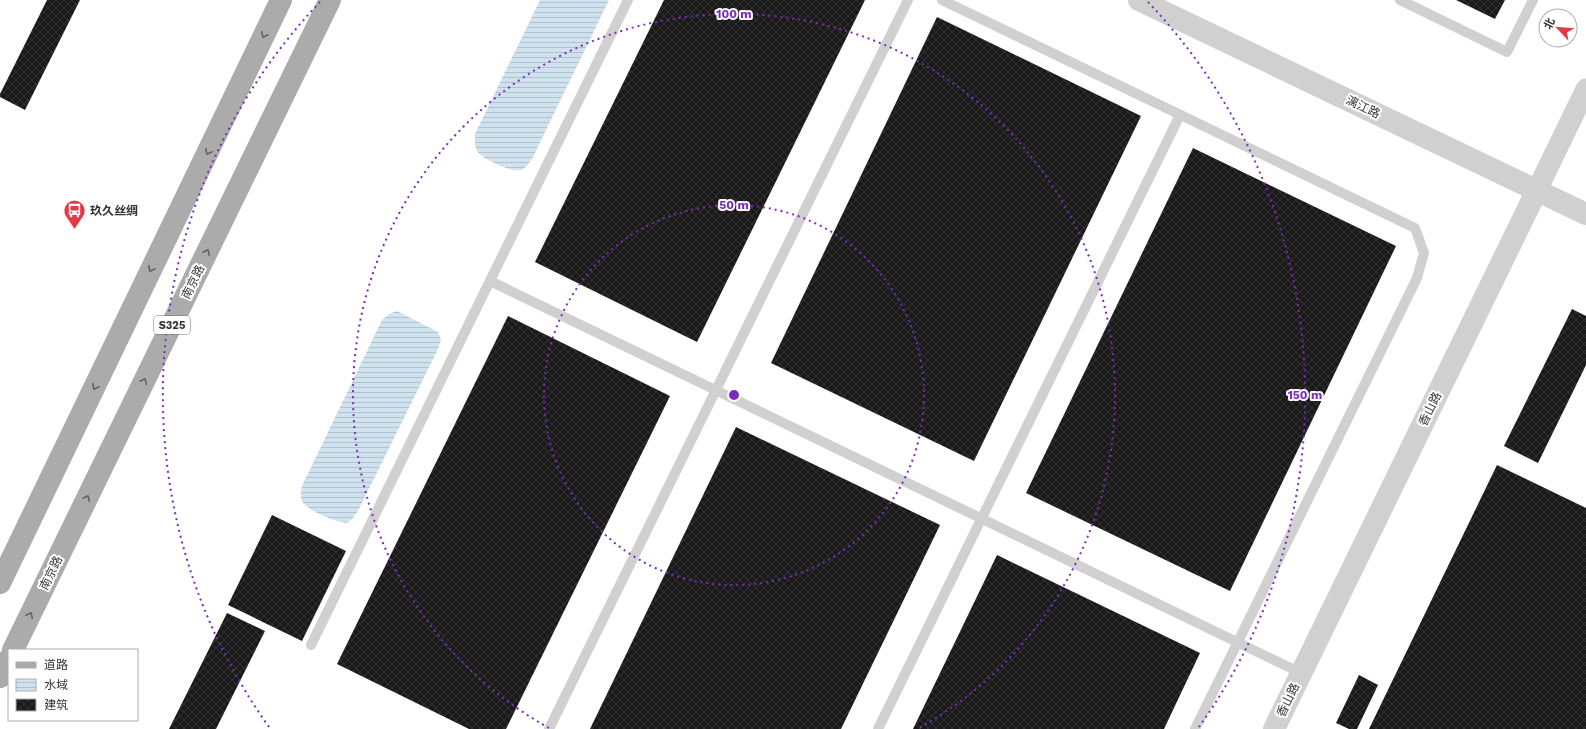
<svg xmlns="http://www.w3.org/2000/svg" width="1586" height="729" font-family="'Work Sans','Noto Sans SC',sans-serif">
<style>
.water{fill:url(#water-rules)}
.building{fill:url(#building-cross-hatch)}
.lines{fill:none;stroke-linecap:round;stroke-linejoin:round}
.service{stroke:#d0d0d0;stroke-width:10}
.minor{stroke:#d0d0d0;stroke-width:21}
.tertiary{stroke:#d0d0d0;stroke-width:22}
.primary{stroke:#ababab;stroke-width:22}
.oneway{stroke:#636363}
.ring{fill:none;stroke:#7b2cbf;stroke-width:2;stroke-dasharray:2 4}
.labels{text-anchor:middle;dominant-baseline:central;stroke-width:4;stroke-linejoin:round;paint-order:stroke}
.shield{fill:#fff;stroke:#707070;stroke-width:1}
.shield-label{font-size:11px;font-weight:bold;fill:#333}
.street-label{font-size:12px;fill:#333;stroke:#fff}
.poi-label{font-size:12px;font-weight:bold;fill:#333;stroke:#fff;text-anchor:start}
.centre{fill:#7b2cbf;stroke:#fff;stroke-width:2}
.ring-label{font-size:12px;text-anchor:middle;font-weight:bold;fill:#7b2cbf;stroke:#fff;stroke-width:4;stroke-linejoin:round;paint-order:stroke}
</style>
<defs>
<pattern id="water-rules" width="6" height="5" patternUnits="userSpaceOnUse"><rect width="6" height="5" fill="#cfe2ee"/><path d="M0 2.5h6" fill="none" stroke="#b2c2cd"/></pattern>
<pattern id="building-cross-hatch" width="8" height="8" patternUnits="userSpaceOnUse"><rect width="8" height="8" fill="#1a1a1a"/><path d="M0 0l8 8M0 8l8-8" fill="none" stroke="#333"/></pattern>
</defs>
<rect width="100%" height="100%" fill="#fff"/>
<g class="water">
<path d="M540,0H609L532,159C529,163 526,168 521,170C513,173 482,159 478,152C474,147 475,140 475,134Z"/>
<path d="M397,311L438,332L441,339L438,349L358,511L353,518L347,523C336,522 307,511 302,501C300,496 301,491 302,486L382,320L389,314Z"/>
</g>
<g class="building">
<polygon points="47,0 80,0 25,110 0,97 0,94"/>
<polygon points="664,0 865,0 697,342 535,262"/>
<polygon points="1456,0 1505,0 1495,19"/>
<polygon points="937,17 1141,116 974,461 771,363"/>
<polygon points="1193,148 1396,246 1230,591 1026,493"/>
<polygon points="1572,309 1586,316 1586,365 1538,463 1504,446"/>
<polygon points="508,316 670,396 506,729 469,729 337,664"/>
<polygon points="736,427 940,525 841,729 590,729"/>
<polygon points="1497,465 1586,508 1586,729 1369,729"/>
<polygon points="272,515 346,551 302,641 228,605"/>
<polygon points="997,555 1200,653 1164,729 913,729"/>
<polygon points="227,613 265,631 216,729 169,729"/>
<polygon points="1359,675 1378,685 1357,729 1349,729 1336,723"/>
</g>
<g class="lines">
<g class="service">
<polyline points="942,0 1415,228 1424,253 1417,278 1195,729"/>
<polyline points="1400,0 1507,52 1533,0"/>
<polyline points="490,281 1301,673"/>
<polyline points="311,645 628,0"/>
<polyline points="549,729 908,0"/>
<polyline points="878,729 1180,115"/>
</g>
<polyline class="minor" points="1537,190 1586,89"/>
<g class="tertiary">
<polyline points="1139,0 1586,214"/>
<polyline points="1274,729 1537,190"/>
</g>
<g class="primary">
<polyline points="0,583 281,0"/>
<polyline points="13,650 330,0"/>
<polyline points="0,677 9,659"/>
</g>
</g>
<defs><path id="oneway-chevron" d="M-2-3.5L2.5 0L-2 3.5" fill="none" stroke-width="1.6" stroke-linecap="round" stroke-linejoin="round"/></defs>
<g class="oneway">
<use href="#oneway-chevron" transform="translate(264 35) rotate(116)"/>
<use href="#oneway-chevron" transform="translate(208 152) rotate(116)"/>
<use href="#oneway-chevron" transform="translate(207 252) rotate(-64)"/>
<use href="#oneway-chevron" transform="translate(151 269) rotate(116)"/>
<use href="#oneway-chevron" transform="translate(144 381) rotate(-64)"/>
<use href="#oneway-chevron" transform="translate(95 387) rotate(116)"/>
<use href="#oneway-chevron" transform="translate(87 498) rotate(-64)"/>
<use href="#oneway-chevron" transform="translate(30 615) rotate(-64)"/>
</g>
<g class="ring">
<circle cx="734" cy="395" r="190"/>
<path d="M549 728A381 381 0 1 1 919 728"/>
<path d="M269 727A571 571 0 0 1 320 2M1148 2A571 571 0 0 1 1199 727"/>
</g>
<defs>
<symbol id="bus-pin" viewBox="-11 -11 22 30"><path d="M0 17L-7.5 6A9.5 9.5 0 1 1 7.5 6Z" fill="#e63946" stroke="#fff"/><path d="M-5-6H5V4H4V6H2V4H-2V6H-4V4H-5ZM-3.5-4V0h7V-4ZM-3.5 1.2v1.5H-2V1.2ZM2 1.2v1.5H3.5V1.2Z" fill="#fff"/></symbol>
</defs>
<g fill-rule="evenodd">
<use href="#bus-pin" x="62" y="198" width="25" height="34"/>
</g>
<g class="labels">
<rect class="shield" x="154" y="316" width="36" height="18" rx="3"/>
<g class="shield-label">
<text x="172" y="325">S325</text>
</g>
<g class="street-label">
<text transform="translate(1363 107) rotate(26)">漓江路</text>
<text transform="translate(193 282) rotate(-64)">南京路</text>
<text transform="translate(1430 409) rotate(-64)">香山路</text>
<text transform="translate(51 573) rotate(-64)">南京路</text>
<text transform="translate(1288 700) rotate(-64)">香山路</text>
</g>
<g class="poi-label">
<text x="90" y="211">玖久丝绸</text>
</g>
</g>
<circle cx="734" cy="395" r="6" class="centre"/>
<g class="ring-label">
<text x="734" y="18">100 m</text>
<text x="734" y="209">50 m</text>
<text x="1305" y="399">150 m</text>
</g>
<rect x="8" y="649" width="130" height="72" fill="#ffffff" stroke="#adadad"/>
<rect x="16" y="662" width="20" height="6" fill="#ababab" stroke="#adadad"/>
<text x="44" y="669" font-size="12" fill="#333333">道路</text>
<rect x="16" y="679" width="20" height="12" fill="url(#water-rules)" stroke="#adadad"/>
<text x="44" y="689" font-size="12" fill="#333333">水域</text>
<rect x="16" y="699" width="20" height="12" fill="url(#building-cross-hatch)" stroke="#adadad"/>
<text x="44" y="709" font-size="12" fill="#333333">建筑</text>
<g transform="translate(1558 28) rotate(296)"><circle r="19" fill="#ffffff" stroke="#adadad"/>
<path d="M0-3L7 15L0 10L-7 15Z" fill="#e63946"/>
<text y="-6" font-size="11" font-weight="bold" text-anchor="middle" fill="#333333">北</text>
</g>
</svg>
